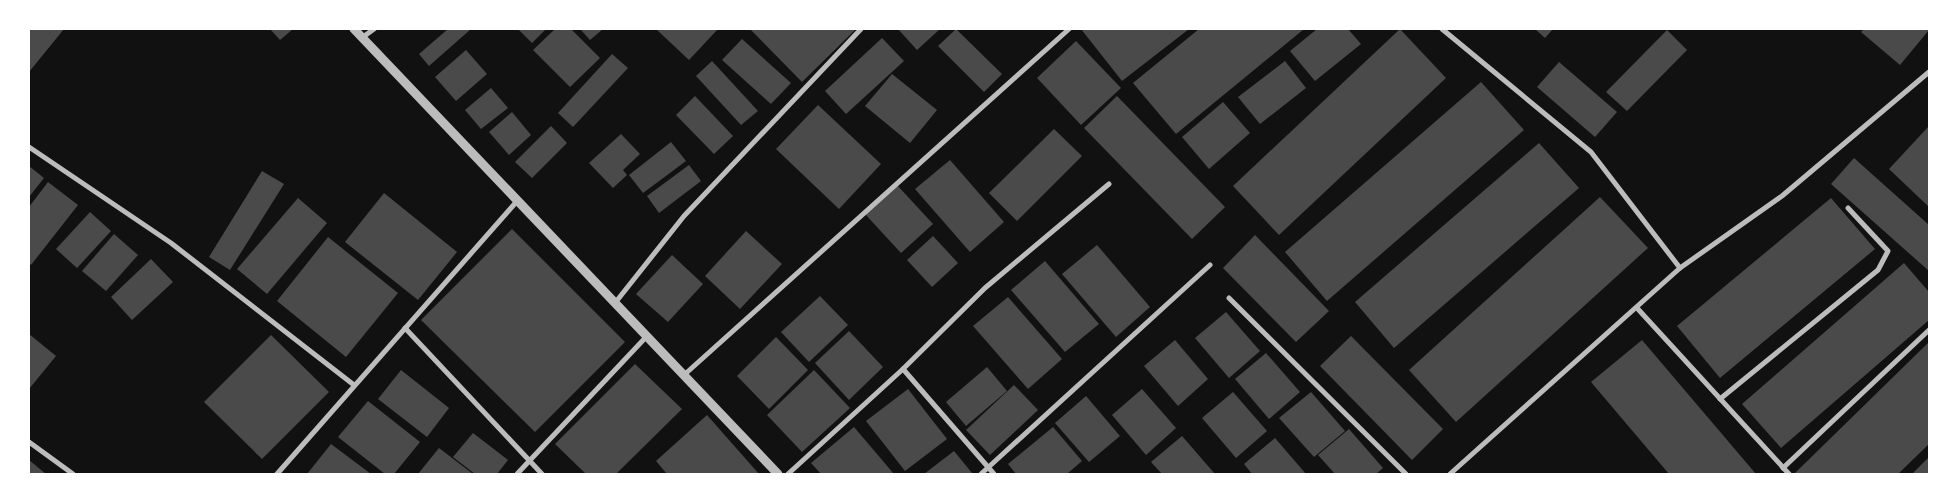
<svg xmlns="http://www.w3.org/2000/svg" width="1958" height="503" font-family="Mulish,sans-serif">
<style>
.building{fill:#4a4a4a}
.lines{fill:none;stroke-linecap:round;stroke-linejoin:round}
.minor{stroke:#bcbcbc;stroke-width:5}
.tertiary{stroke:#bcbcbc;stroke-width:9}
</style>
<rect width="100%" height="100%" fill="#111"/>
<g class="building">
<polygon points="29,29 64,29 29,72"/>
<polygon points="270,29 293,29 280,40"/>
<polygon points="448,29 471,29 429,66 419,54"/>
<polygon points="518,29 546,29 532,43"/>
<polygon points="555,29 571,29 600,58 570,87 533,50"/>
<polygon points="580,29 603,29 590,40"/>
<polygon points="656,29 718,29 689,60"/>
<polygon points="750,29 854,29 855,30 802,82"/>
<polygon points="898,29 940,29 917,50"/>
<polygon points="956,29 1002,74 984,92 938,46"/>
<polygon points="1081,29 1189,29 1122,81"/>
<polygon points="1199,29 1304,29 1176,134 1133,83"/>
<polygon points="1317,29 1348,29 1361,44 1315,81 1290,51"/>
<polygon points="1400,29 1446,78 1279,235 1233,186"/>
<polygon points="1535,29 1553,29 1545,38"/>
<polygon points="1864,29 1929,29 1929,30 1900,65 1861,32"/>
<polygon points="1667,30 1687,50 1627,111 1606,92"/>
<polygon points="882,38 904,61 846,114 825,91"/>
<polygon points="742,39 791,83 771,104 722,60"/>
<polygon points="1076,41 1121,88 1081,125 1037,78"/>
<polygon points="466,50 487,74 456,101 435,77"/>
<polygon points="612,54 628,68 573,127 558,113"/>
<polygon points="712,61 758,111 741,125 696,76"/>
<polygon points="1285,61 1306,88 1260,124 1238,97"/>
<polygon points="1559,62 1617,112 1595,137 1537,87"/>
<polygon points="892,74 937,110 910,143 865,106"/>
<polygon points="1481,82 1524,130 1327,301 1285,252"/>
<polygon points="491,88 508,108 481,129 465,110"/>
<polygon points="695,96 733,136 714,154 676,115"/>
<polygon points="1117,96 1225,207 1192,239 1084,128"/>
<polygon points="1223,102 1250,133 1209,169 1182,137"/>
<polygon points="818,105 881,164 839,209 776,149"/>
<polygon points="512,112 531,135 509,155 489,132"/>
<polygon points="551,126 567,143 532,178 515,162"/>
<polygon points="1929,126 1929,207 1889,169"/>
<polygon points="1054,129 1082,156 1017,221 989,193"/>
<polygon points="621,134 640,154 623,170 627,175 613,188 589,163"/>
<polygon points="671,142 686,161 643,193 629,175"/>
<polygon points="1539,143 1579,188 1394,348 1355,302"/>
<polygon points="1854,158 1929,225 1929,271 1831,184"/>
<polygon points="950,160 1004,222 970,252 915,189"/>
<polygon points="689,165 701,181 659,213 647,196"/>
<polygon points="29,166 44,178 29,197"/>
<polygon points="262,171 284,184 230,270 209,257"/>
<polygon points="48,182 78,205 31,265 29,263 29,207"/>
<polygon points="897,185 933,224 901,253 865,214"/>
<polygon points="384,193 457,252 418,300 345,242"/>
<polygon points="1600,197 1648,248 1456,422 1409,370"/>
<polygon points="298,198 327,223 267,294 237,269"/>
<polygon points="1831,198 1875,249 1720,378 1677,326"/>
<polygon points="90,212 111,231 77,268 56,249"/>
<polygon points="512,229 625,342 535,432 421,320"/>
<polygon points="746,231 782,264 740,309 705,276"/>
<polygon points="114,234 138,255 106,291 82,271"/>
<polygon points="1255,235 1329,311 1296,342 1223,268"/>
<polygon points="933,236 958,263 932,287 907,260"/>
<polygon points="328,237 398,293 346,357 277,301"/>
<polygon points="1097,245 1150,307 1116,337 1062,274"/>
<polygon points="672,255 703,284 668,322 636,294"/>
<polygon points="151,259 173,282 132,320 111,297"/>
<polygon points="1045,261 1099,324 1065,352 1011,290"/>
<polygon points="1904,263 1929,292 1929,320 1781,448 1742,404"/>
<polygon points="820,296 848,325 809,362 781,332"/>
<polygon points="1008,297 1062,359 1028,389 973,326"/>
<polygon points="1226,312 1260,351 1229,378 1195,338"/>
<polygon points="849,331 883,367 849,400 815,363"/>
<polygon points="29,334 56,356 29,389"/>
<polygon points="271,335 329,392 262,459 204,402"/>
<polygon points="1351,336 1443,429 1412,460 1320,366"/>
<polygon points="776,337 808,370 769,409 737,376"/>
<polygon points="1175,340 1208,379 1178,406 1144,366"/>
<polygon points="1642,340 1756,474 1669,474 1591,382"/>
<polygon points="1929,342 1929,444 1898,474 1797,474 1795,473"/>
<polygon points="1266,353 1300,392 1269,419 1235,379"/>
<polygon points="635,364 682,409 616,474 586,474 555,444"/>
<polygon points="987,367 1007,391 966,426 946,402"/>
<polygon points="401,370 449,408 427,437 378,399"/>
<polygon points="814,370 850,408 802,452 767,415"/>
<polygon points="1014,385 1038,410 990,455 966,430"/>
<polygon points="908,389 947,439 905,471 866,421"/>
<polygon points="1142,389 1176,428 1146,455 1112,415"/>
<polygon points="1233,392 1267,431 1236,458 1202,418"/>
<polygon points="1311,392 1345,431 1314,457 1279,418"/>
<polygon points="1086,396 1120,436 1089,462 1055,423"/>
<polygon points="368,401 420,442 394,474 385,474 338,437"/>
<polygon points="707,415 759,474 667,474 656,461"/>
<polygon points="854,427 894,474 821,474 811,463"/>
<polygon points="1053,427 1082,461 1067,474 1016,474 1008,464"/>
<polygon points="1349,429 1383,468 1376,474 1335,474 1318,455"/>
<polygon points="473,433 508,460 497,474 475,474 453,457"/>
<polygon points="1182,436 1215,474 1162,474 1151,462"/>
<polygon points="1275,438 1306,474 1252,474 1244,464"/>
<polygon points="331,444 371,474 307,474"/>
<polygon points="439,448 473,474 418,474"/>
<polygon points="954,451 972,473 970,474 924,474"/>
<polygon points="1929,457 1929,474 1912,474"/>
<polygon points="29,460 46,474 29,474"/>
</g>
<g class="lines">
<g class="minor">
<polyline points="1442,29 1591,152 1680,268"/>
<polyline points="363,37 374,29"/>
<polyline points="29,147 171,243 354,385"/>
<polyline points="1229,298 1406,474"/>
<polyline points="615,303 684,216 861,29"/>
<polyline points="1637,308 1789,474"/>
<polyline points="405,328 542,474"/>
<polyline points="903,369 994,474"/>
<polyline points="684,375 1069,29"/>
<polyline points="1720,399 1878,270 1888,251 1848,208"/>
<polyline points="29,442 73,474"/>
<polyline points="1783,468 1929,330"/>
<polyline points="277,474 518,200"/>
<polyline points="517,474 647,336"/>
<polyline points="788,474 903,369 985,288 1109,184"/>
<polyline points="981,474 1210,265"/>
<polyline points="1450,474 1680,268 1782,196 1929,72"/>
</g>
<polyline class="tertiary" points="354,29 778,474"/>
</g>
<rect width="1958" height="503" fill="none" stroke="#ffffff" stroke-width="60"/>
</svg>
